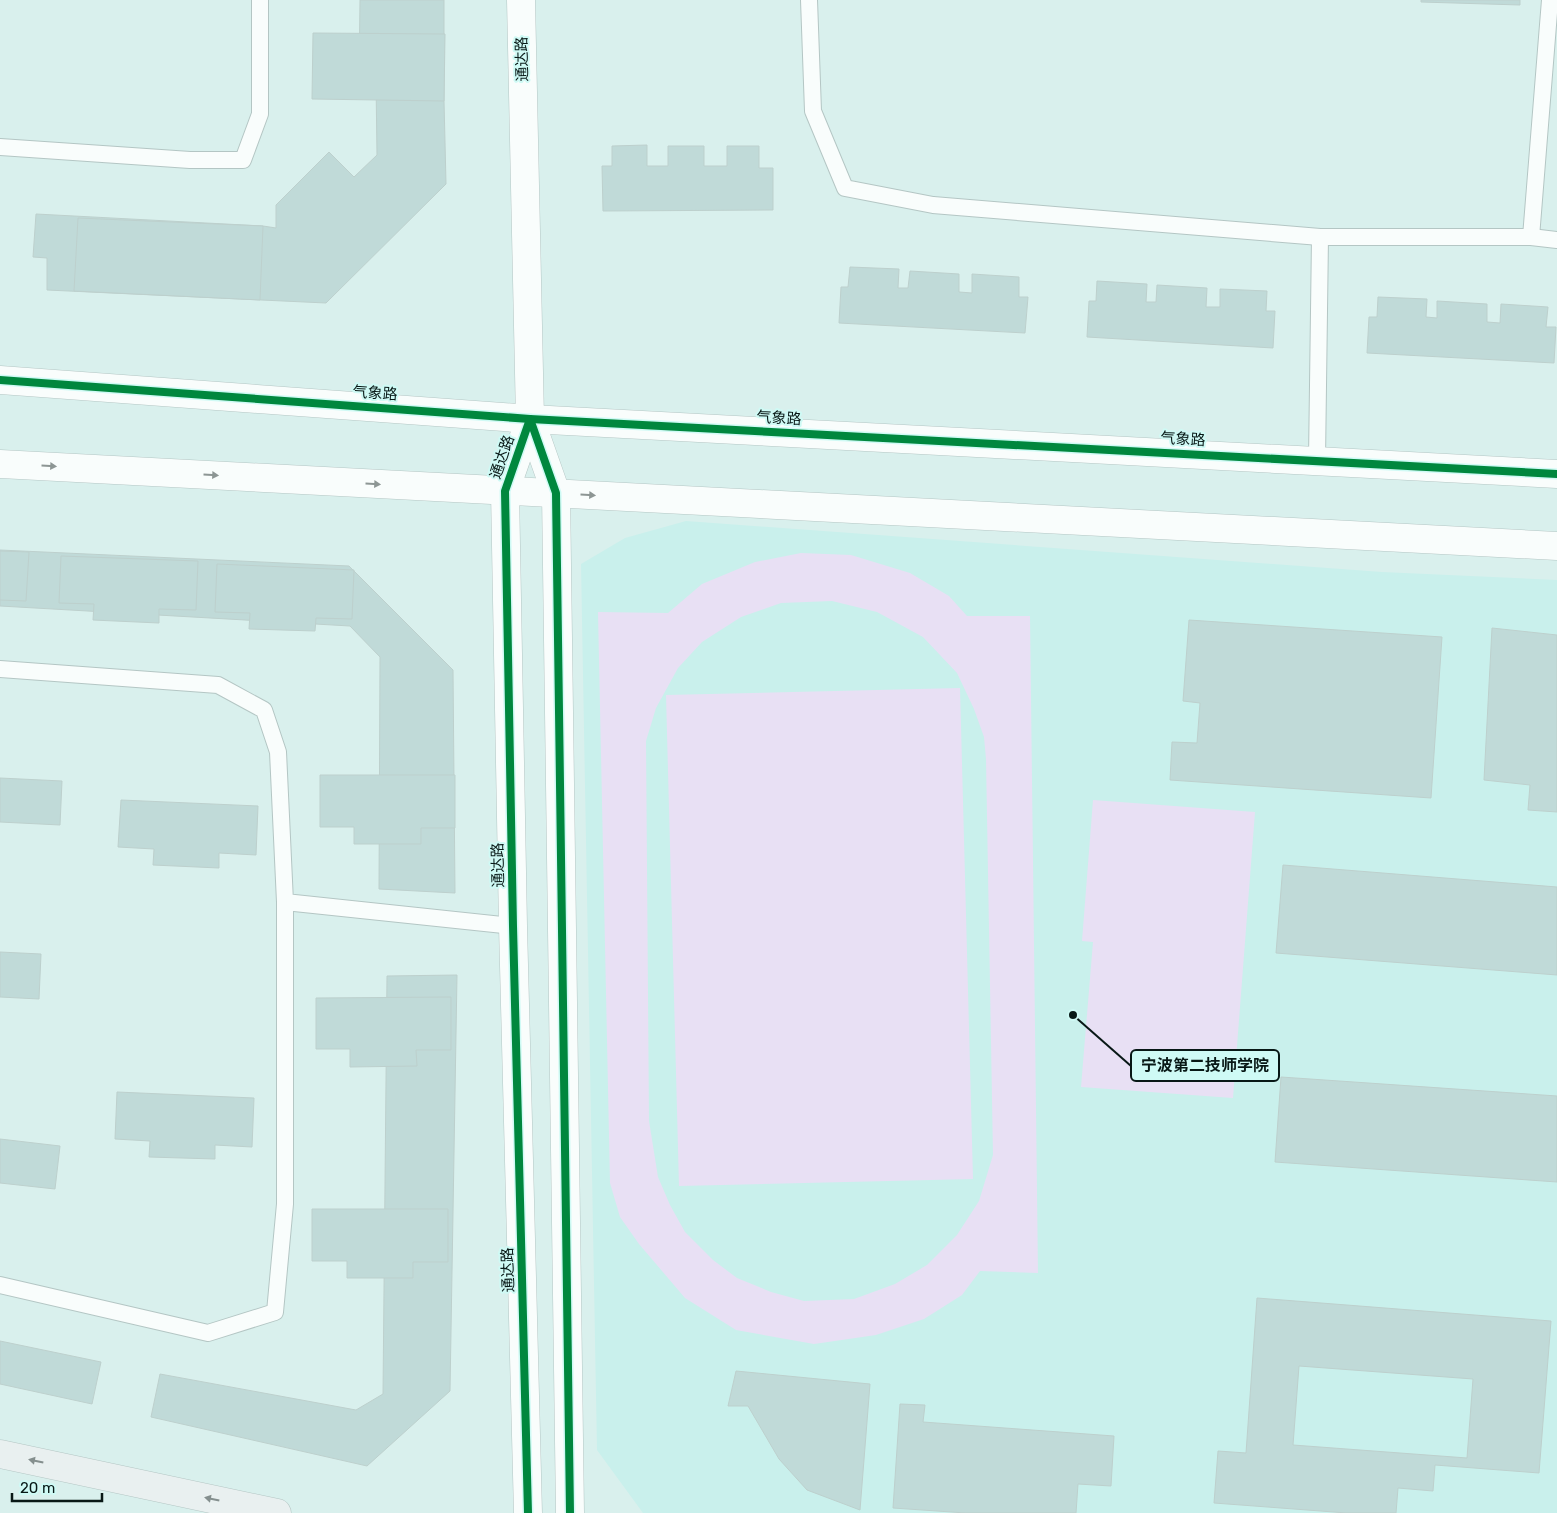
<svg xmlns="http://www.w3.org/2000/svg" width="1557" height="1513" font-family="Rubik,'Noto Sans SC',sans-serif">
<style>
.built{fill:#c9f0ec}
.green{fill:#e8e0f4;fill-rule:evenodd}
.building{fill:#c0dad8;stroke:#bdd0cd;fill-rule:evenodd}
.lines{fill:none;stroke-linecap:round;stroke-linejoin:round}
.service-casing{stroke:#b4c6c4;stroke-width:18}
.tertiary-casing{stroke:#b4c6c4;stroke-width:29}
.secondary-casing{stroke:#b4c6c4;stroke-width:29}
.service{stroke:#f9fdfc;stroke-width:16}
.tertiary{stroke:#f9fdfc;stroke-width:28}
.secondary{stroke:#e9f0f0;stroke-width:28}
.cycleway-casing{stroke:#cffaf5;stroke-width:11}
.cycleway{stroke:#00873e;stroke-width:8}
.oneway{fill:#8d9694}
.oneway2{fill:#848f8e}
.labels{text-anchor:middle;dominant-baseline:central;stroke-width:4;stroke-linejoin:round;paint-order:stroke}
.street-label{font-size:15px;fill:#081816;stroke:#cffaf5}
.leader{fill:none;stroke:#081816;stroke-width:2}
.callout-dot{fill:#081816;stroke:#cffaf5;stroke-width:2}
.callout{fill:#cffaf5;stroke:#081816;stroke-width:2}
.callout-label{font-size:16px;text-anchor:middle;font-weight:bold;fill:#081816}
</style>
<rect width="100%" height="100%" fill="#d9f0ed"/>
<polygon class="built" points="686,521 1382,572 1557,580 1557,1513 643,1513 597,1450 581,564 625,538"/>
<g class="green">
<path d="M801,553L851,555L910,573L949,596L967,616H1030L1038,1273L980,1271L962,1295L924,1319L876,1335L814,1344L736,1330L685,1298L639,1244L620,1217L610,1183L598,612L668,613L702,584L755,562ZM832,601L877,612L923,637L957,673L974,709L984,737L986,759L993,1155L979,1201L957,1235L927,1265L895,1284L854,1299L804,1301L771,1292L737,1278L713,1260L685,1232L670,1205L658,1177L649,1121L646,741L656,708L678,668L702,642L741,617L781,603Z"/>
<polygon points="960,688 973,1179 679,1186 666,695"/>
<polygon points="1093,800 1255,812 1233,1098 1081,1087 1093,942 1082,941"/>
</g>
<g class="building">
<polygon points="360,0 444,0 444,101 446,184 326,303 47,290 47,258 33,257 36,214 263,226 276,228 276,205 329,152 354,177 377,155 376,80 359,80"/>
<polygon points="1421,0 1520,0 1520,5 1421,2"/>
<polygon points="313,33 445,34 444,101 312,99"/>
<polygon points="647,145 647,166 668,166 668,146 704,146 704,166 727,166 727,146 759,146 759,168 773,168 773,210 603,211 602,166 612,166 612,146"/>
<polygon points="78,218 263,226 260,300 74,291"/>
<polygon points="850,267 899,269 898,288 908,288 910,271 959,274 959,292 972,293 972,274 1019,277 1019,297 1028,297 1025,333 839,323 841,287 848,287"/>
<polygon points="1097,281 1147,284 1146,302 1156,302 1157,285 1207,288 1206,307 1220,307 1220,289 1267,291 1266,311 1275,311 1273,348 1087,337 1089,301 1096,301"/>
<polygon points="1378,297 1427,299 1426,317 1437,318 1437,301 1487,304 1487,322 1500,323 1501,304 1548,307 1546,327 1556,327 1554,363 1367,353 1369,317 1377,317"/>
<polygon points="0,550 349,566 453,670 455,893 379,889 380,657 350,626 0,606"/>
<polygon points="0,551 29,552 26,601 0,600"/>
<polygon points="61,556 198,561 196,610 159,609 159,623 93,620 94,604 59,603"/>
<polygon points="217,564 354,570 352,619 316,618 315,631 249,629 250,613 215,612"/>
<polygon points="1189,620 1442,637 1431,798 1170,780 1172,742 1197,743 1200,703 1183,701"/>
<polygon points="1492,628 1557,635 1557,812 1528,810 1530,785 1484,780"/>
<polygon points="320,775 455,775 455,828 421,828 421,844 354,844 354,827 320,827"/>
<polygon points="0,778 62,781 60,825 0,822"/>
<polygon points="121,800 258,806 256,855 219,853 219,868 153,865 154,849 118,847"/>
<polygon points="1283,865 1557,887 1557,975 1276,953"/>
<polygon points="0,952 41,954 39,999 0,997"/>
<polygon points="457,975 450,1391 367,1466 151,1417 160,1374 356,1410 383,1394 387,976"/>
<polygon points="451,997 451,1050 416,1050 417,1066 350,1067 350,1049 316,1049 316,998"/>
<polygon points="1281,1077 1557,1096 1557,1182 1275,1162"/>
<polygon points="117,1092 254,1098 252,1147 215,1145 215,1159 149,1157 150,1141 115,1139"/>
<polygon points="0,1139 60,1146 55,1189 0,1183"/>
<polygon points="312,1209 448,1209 448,1262 413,1262 413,1278 347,1278 347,1261 312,1261"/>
<path d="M1257,1298L1551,1321L1539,1473L1435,1465L1433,1491L1398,1488L1396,1513H1347L1214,1503L1218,1451L1246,1453ZM1299,1366L1473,1379L1467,1458L1293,1445Z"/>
<polygon points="0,1341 101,1362 92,1404 0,1384"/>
<polygon points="736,1371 870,1384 860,1510 807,1490 779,1459 748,1406 728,1406"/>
<polygon points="900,1404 925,1405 923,1422 1114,1436 1111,1486 1078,1484 1076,1513 966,1513 893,1508"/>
</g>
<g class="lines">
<defs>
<g id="service">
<polyline points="809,0 813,111 845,188 933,205 1320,237"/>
<polyline points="0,147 190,160 243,160 260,114 260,0"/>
<polyline points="1531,237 1550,0"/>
<polyline points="1317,460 1320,237 1531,237 1557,240"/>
<polyline points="0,669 218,685 264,710 278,752 285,902 513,926"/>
<polyline points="0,1285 208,1333 275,1312 285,1204 285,902"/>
</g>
<g id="tertiary">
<polyline points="521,0 530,419"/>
<polyline points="0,380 530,419 1557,474"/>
<polyline points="0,464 1557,546"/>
<polyline points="528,1513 513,926 505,491 530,419 556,493 570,1513"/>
</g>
<polyline id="secondary" points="0,1454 277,1513"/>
</defs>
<use href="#service" class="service-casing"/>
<use href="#tertiary" class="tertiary-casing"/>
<use href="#secondary" class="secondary-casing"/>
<use href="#service" class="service"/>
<use href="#tertiary" class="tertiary"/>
<use href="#secondary" class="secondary"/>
<defs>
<g id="cycleway">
<polyline points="0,380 530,419 1557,474"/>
<polyline points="528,1513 513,926 505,491 530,419 556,493 570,1513"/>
</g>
</defs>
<use href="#cycleway" class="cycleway-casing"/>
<use href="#cycleway" class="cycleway"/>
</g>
<defs><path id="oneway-solid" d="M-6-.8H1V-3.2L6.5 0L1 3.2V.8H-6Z" transform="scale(1.25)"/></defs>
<g class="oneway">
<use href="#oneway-solid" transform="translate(49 466) rotate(3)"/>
<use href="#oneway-solid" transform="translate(211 475) rotate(3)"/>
<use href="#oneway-solid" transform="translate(373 484) rotate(3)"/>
<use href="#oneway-solid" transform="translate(588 495) rotate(3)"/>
</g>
<g class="oneway2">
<use href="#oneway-solid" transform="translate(36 1461) rotate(-168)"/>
<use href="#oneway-solid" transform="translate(212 1499) rotate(-168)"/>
</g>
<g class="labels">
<g class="street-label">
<text transform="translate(522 59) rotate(-91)">通达路</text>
<text transform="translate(375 393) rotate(4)">气象路</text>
<text transform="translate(779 418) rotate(3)">气象路</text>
<text transform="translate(1183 439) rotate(3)">气象路</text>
<text transform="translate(502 457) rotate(-71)">通达路</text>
<text transform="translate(498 865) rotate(-91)">通达路</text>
<text transform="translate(508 1270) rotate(-92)">通达路</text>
</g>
</g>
<path class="leader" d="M1073 1015L1131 1066"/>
<circle class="callout-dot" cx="1073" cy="1015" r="5"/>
<rect class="callout" x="1131" y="1050" width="148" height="31" rx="5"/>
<g class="callout-label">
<text x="1205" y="1071">宁波第二技师学院</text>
</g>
<path d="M12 1493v8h90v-8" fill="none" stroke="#081816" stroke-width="2.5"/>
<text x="20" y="1493" font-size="15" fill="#081816" stroke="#cffaf5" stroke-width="4" paint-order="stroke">20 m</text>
</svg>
